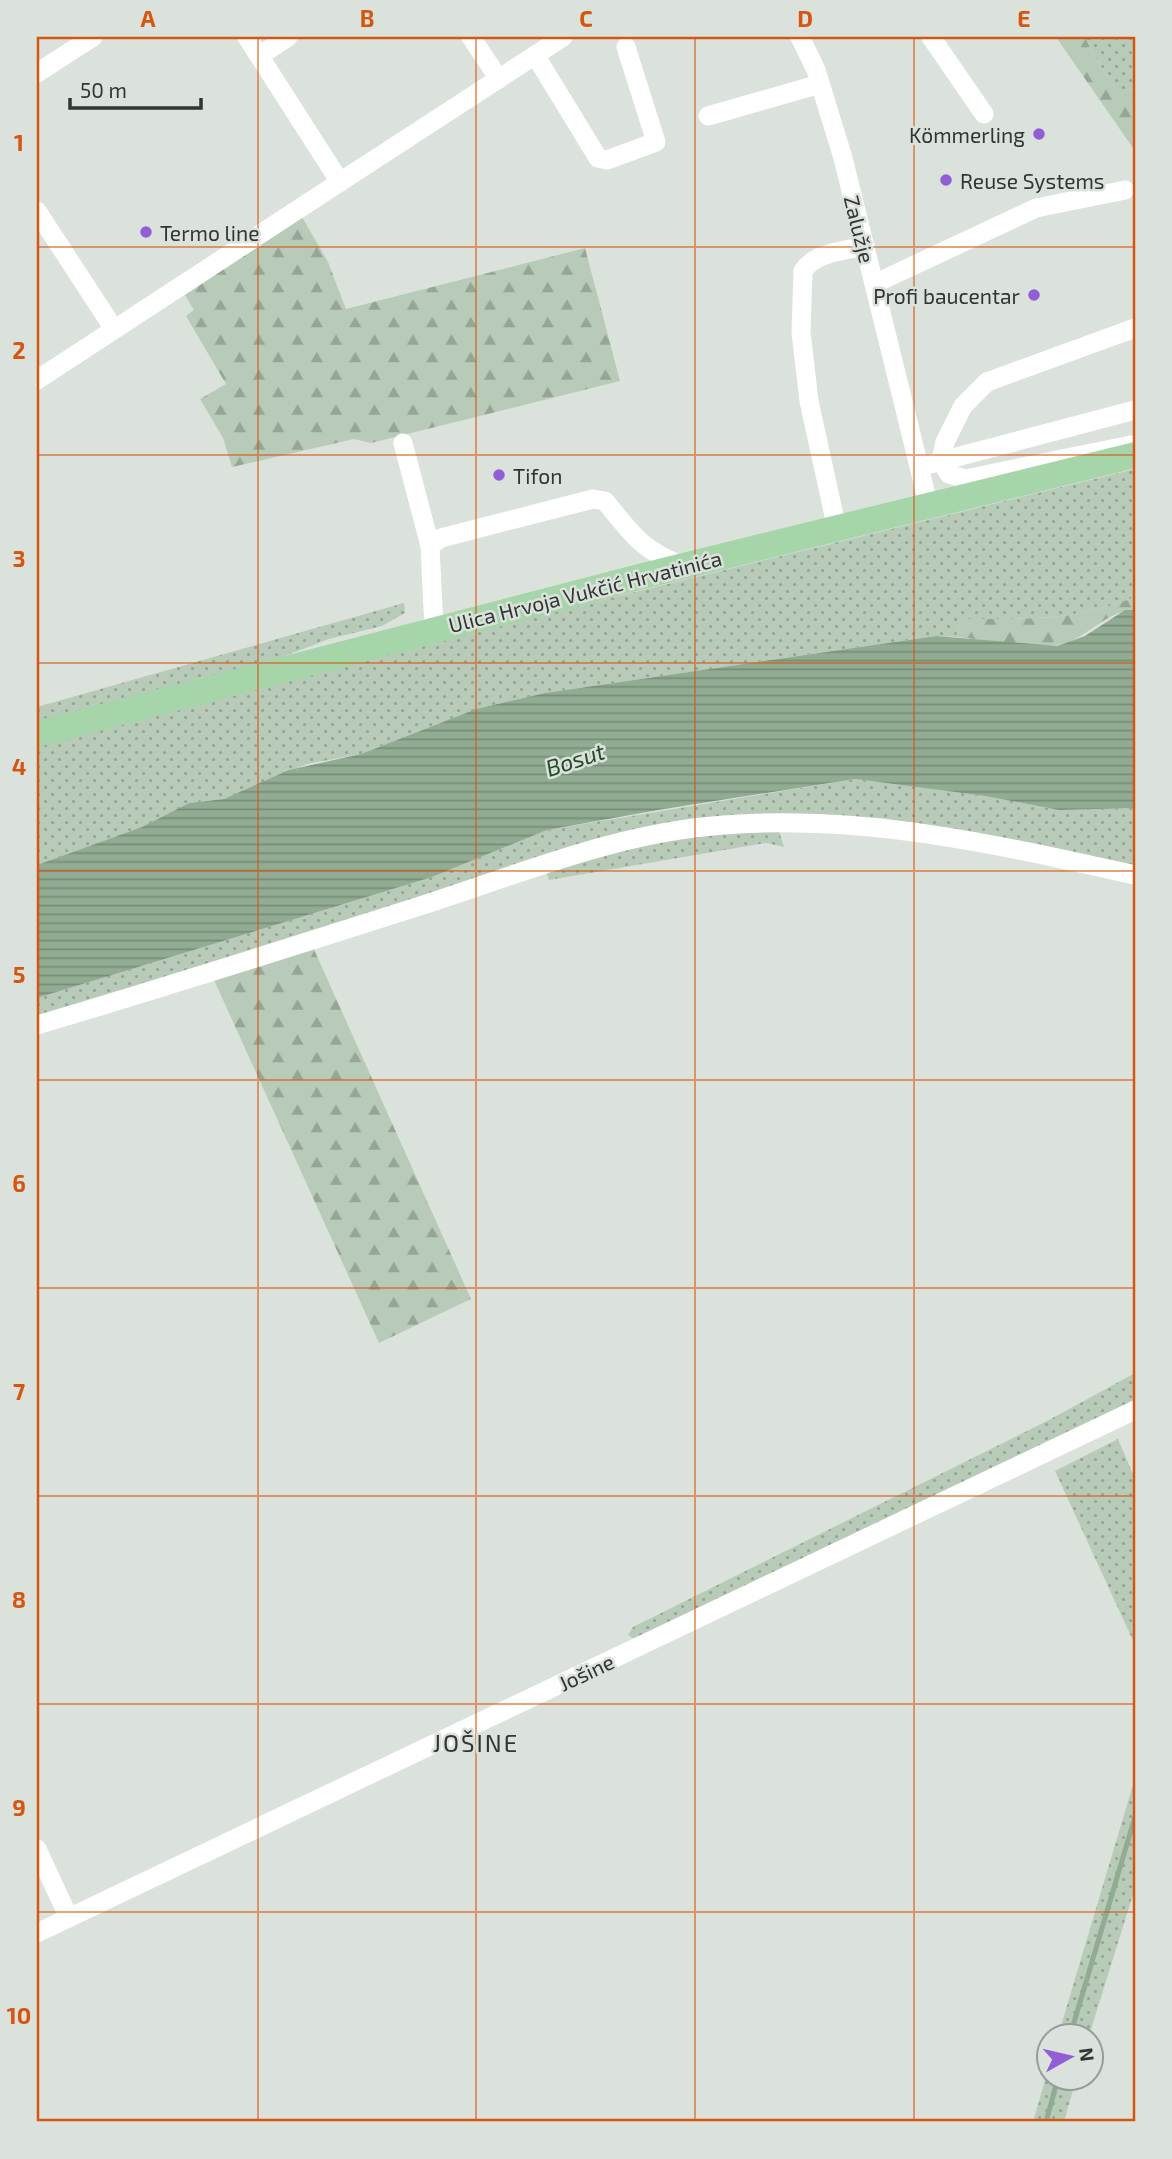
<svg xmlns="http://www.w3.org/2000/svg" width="1172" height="2159" font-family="'Exo 2',sans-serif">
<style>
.grass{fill:url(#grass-dots)}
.forest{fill:url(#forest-firs)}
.water{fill:url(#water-rules)}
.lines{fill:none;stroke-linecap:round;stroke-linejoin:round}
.stream{stroke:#91ac92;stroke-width:5}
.minor{stroke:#fff;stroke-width:19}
.major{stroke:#a5d5a9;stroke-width:26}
.grid{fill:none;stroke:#d65510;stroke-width:2;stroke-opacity:0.55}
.poi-dot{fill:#925ed6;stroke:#dbe2db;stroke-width:2.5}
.labels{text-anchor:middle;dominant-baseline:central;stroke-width:5;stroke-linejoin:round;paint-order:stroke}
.poi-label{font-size:21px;fill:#323533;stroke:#dbe2db;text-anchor:start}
.street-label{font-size:21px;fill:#323533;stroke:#dbe2db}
.water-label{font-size:23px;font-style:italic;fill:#214b26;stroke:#dbe2db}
.quarter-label{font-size:24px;letter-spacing:2px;fill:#323533;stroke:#dbe2db}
.neatline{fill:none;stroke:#d65510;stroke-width:2.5}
.grid-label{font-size:23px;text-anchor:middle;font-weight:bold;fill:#d65510}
</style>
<defs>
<pattern id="grass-dots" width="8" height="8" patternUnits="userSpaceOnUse" patternTransform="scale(1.75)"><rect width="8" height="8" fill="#b8cbb8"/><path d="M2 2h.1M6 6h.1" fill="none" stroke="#96a696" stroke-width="1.8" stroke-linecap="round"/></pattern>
<pattern id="forest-firs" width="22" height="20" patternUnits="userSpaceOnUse" patternTransform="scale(1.75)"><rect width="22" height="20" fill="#b8cbb8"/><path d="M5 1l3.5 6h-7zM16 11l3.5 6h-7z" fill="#96a696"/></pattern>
<pattern id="water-rules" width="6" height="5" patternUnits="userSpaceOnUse" patternTransform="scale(1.75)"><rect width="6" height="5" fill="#91ac92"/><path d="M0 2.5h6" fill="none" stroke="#778d78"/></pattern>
</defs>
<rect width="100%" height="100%" fill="#dbe2db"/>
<g class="grass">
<polygon points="1085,37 1135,37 1135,87 1119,94 1093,54"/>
<path d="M1135,469V597C1074,621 1029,619 965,619L960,621L956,637L936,636L545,693L476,709L361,754L307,764L224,799L189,803L143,827L37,865V744L412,647Z"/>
<polygon points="404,603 405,613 382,626 329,639 269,662 37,724 37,707"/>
<polygon points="855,779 985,796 1059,810 1135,808 1135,869 949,828 881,818 794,814 669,826 37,1018 37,998 432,877 547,830"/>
<polygon points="778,828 784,847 766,843 549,880 545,868 696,834"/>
<polygon points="1135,1373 1135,1401 634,1639 628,1635 633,1627 1049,1420"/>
<polygon points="1118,1439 1135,1479 1135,1645 1055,1471"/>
<polygon points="1135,1778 1135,1888 1089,2036 1058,2036"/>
<polygon points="1049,2066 1050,2078 1076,2079 1064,2122 1033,2122"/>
</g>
<g class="forest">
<polygon points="1056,37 1085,37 1093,54 1119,94 1135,87 1135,151"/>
<polygon points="302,217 328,262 346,309 585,248 620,381 387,439 371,443 354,439 232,467 223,438 200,399 226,384 186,316 194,310 185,295"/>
<path d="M1135,597V610C1108,609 1086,640 1058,645C1037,649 980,639 956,637L960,621L965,619C1029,619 1074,621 1135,597Z"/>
<polygon points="312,945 471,1299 379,1343 214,980"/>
</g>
<polygon class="water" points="1125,610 1135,610 1135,808 1059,810 985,796 855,779 658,810 547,830 432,877 37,998 37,865 142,827 189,803 224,799 289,770 361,754 476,709 545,693 936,636 1057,646 1085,636"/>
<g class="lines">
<g class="stream">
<polyline points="1070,2036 1135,1817"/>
<polyline points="1046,2122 1058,2078"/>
</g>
<g class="minor">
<polyline points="247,37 340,182 563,37"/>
<polyline points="471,37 499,79"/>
<polyline points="800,37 816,70 843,158 929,507"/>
<polyline points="931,37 984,114"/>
<polyline points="535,55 598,158 607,160 656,142 626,47"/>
<polyline points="259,56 288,37"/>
<polyline points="37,73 93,37"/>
<polyline points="708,116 820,84"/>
<polyline points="37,211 114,329"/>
<polyline points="874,284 1036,208 1125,190"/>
<polyline points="37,380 340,182"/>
<polyline points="403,443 430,546 434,629"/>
<polyline points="1131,445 965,479 949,474 941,461 945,442 963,406 987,382 1135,328"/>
<polyline points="930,464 1135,410"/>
<path d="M837,529L809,401L801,332L803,271C815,252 844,251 865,246"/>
<path d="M430,546L441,538L593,499L605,501C632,534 642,551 684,566"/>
<path d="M37,1025C166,987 294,946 423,905C522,873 620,832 724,825C864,814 1000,845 1135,875"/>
<polyline points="37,1849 69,1918"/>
<polyline points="37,1933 1135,1410"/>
</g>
<polyline class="major" points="37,734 639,577 1135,455"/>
</g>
<path class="grid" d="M258,37V2122M476,37V2122M695,37V2122M914,37V2122M37,247H1135M37,455H1135M37,663H1135M37,871H1135M37,1080H1135M37,1288H1135M37,1496H1135M37,1704H1135M37,1912H1135"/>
<g class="poi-dot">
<circle cx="1039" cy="134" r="7"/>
<circle cx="946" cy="180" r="7"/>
<circle cx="146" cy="232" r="7"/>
<circle cx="1034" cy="295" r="7"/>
<circle cx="499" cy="475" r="7"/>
</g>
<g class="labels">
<g class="poi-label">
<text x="1025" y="134" text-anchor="end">Kömmerling</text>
<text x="960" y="180">Reuse Systems</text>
<text x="160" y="232">Termo line</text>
<text x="1020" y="295" text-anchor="end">Profi baucentar</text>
<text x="513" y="475">Tifon</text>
</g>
<g class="street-label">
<text transform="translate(860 229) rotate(76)">Zalužje</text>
<text transform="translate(585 591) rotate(-14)">Ulica Hrvoja Vukčić Hrvatinića</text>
<text transform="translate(586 1672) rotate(-25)">Jošine</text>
</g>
<g class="water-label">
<text transform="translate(575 759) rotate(-18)">Bosut</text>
</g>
<g class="quarter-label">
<text x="476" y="1742">JOŠINE</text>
</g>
</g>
<rect width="1172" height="2159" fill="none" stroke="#dbe2db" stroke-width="77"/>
<g transform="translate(1070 2057) rotate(82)"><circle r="33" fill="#dbe2db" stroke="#979d98" stroke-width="2"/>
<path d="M0-5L12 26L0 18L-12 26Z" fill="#925ed6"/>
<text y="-10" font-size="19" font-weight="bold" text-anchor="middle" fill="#323533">N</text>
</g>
<path d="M70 98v10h131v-10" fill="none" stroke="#323533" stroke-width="3.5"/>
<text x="80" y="98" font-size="21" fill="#323533" stroke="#dbe2db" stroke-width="5" paint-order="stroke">50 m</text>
<rect x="38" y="38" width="1096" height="2082" class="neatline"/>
<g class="grid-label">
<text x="148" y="27">A</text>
<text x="367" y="27">B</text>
<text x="586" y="27">C</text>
<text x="805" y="27">D</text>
<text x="1024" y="27">E</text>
<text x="19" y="151">1</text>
<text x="19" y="359">2</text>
<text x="19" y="567">3</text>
<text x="19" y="775">4</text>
<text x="19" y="983">5</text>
<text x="19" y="1192">6</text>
<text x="19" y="1400">7</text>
<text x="19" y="1608">8</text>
<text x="19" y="1816">9</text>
<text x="19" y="2024">10</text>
</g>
</svg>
